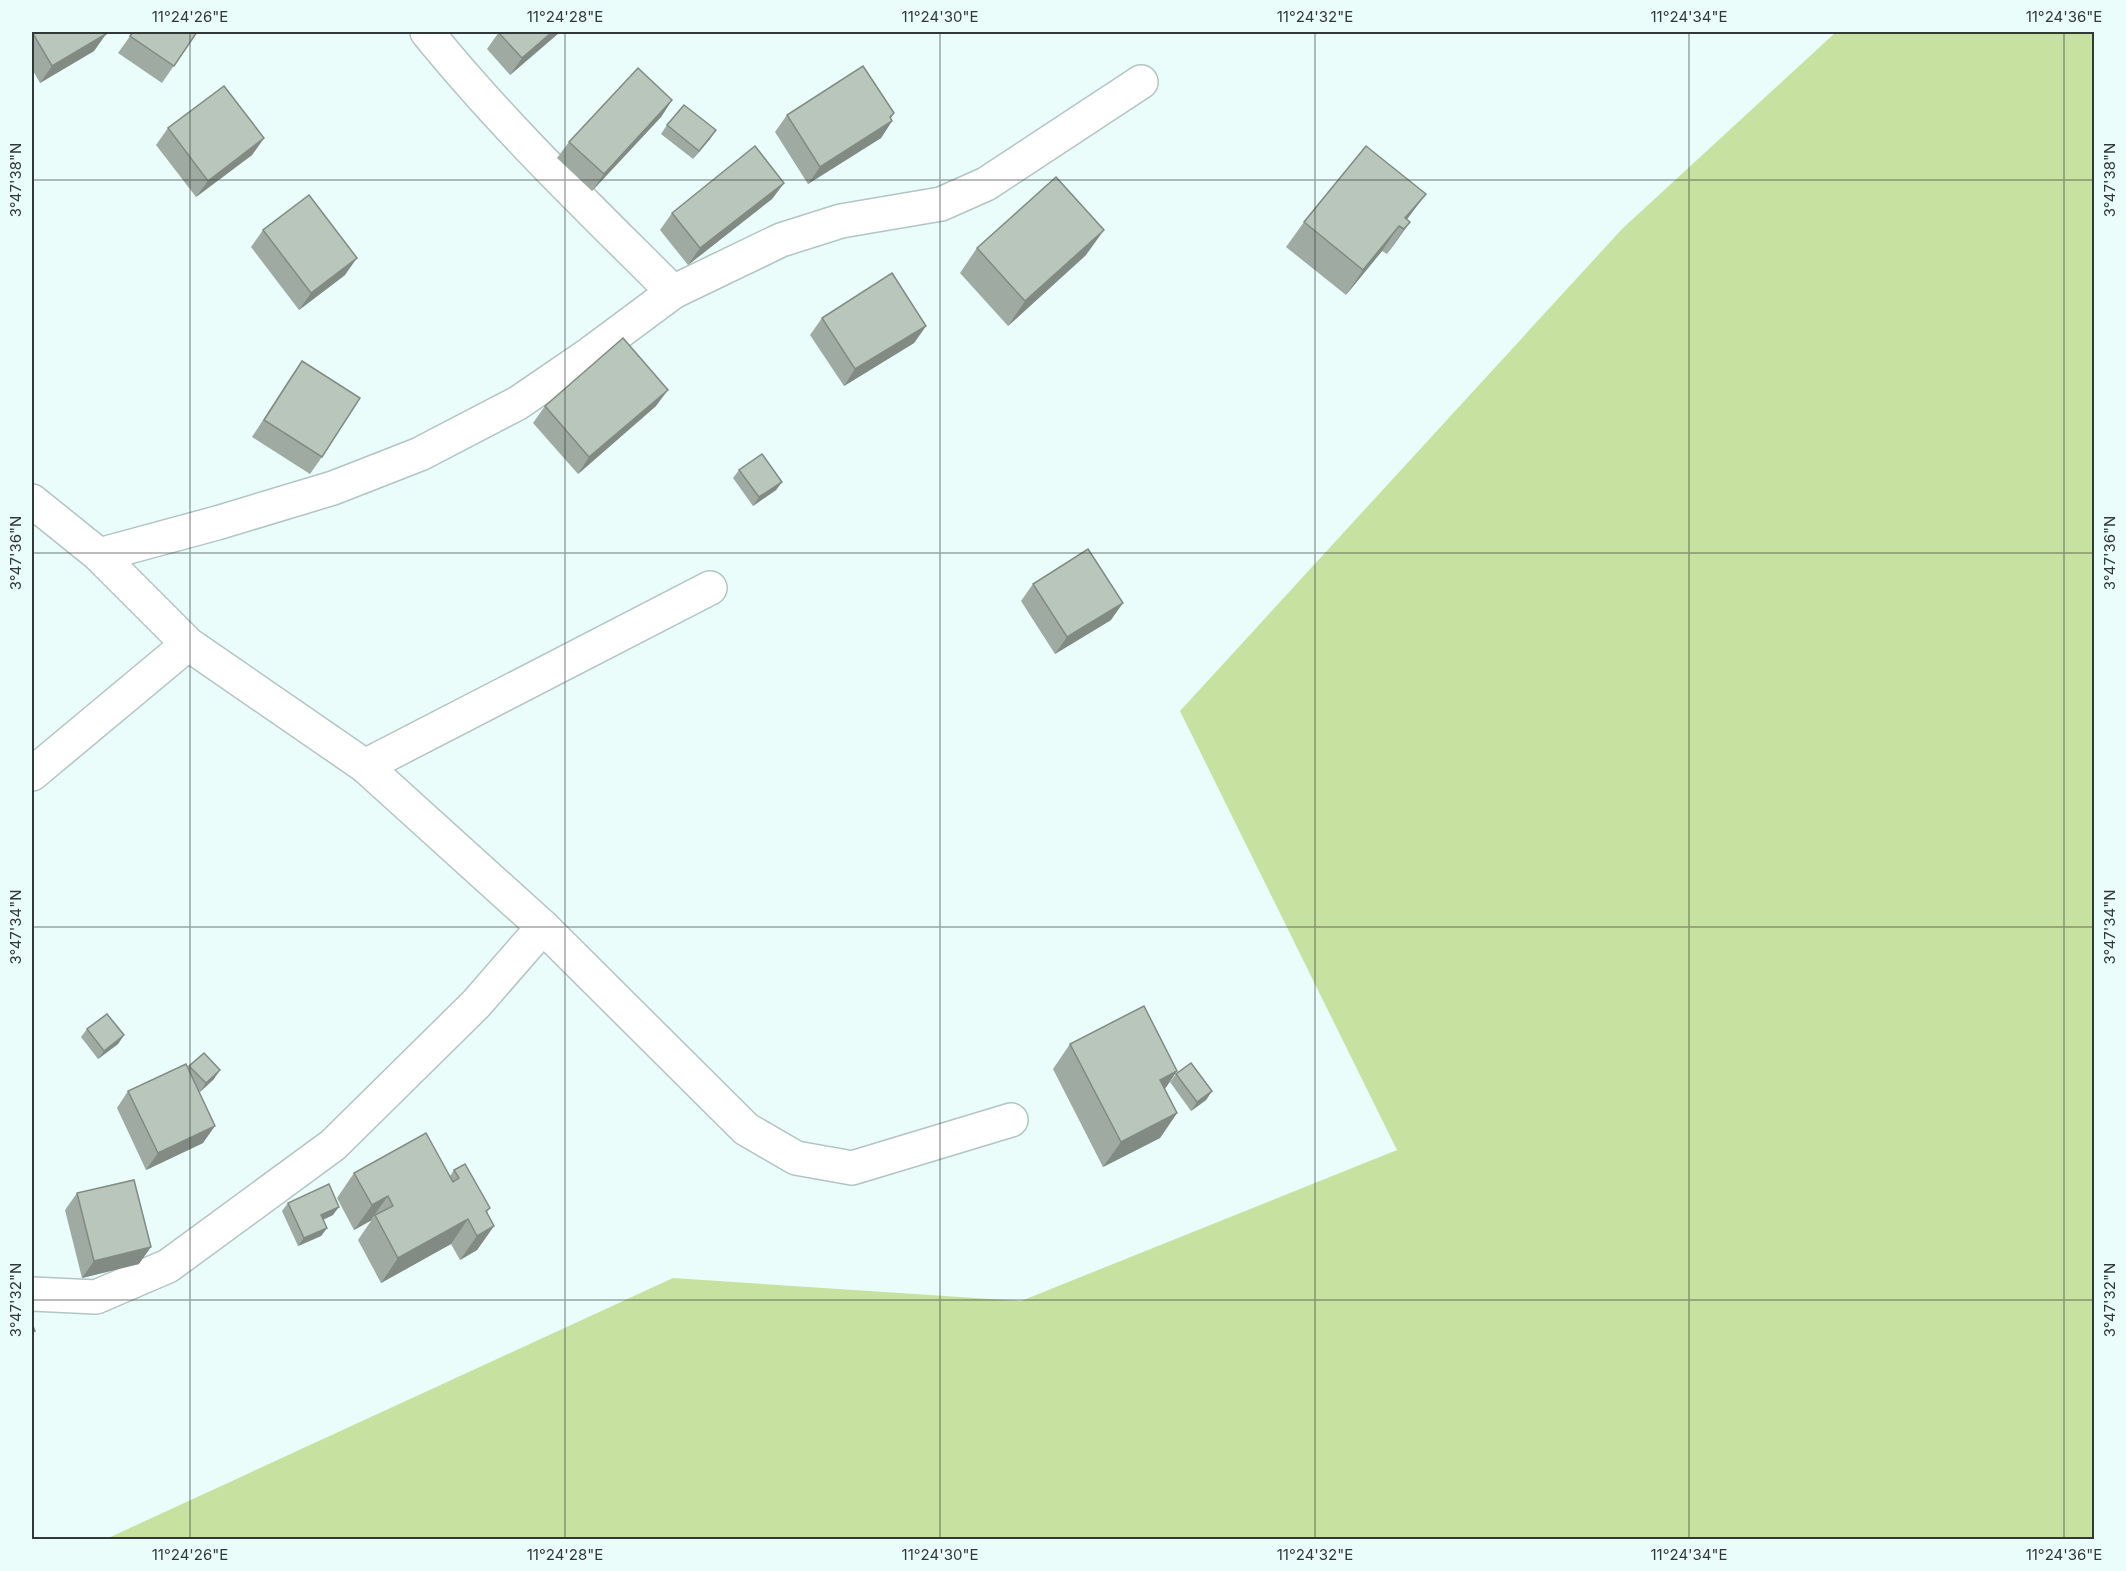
<svg xmlns="http://www.w3.org/2000/svg" width="2126" height="1571" font-family="Inter,sans-serif">
<style>
.green{fill:#c7e1a1}
.lines{fill:none;stroke-linecap:round;stroke-linejoin:round}
.street-casing{stroke:#b2c5c2;stroke-width:36}
.street{stroke:#fff;stroke-width:33}
.wall{fill:#9eaaa2}
.shaded-wall{fill:#818b84}
.building{fill:#b8c6bc;stroke:#818b84;stroke-width:1.5}
.ticks{fill:none;stroke:#313938;stroke-width:1.5;stroke-opacity:0.45}
.neatline{fill:none;stroke:#313938;stroke-width:2}
.ticks-label{font-size:15px;text-anchor:middle;fill:#313938}
</style>
<rect width="100%" height="100%" fill="#eafdfa"/>
<polygon class="green" points="1836,32 2094,32 2094,1539 106,1539 673,1278 1021,1301 1397,1150 1180,711 1622,229"/>
<g class="lines">
<defs>
<g id="street">
<path d="M427,32C502,125 589,208 673,292"/>
<polyline points="32,501 99,555 188,644 365,766 543,927 746,1129 796,1158 852,1168 1011,1120"/>
<polyline points="99,555 217,523 333,488 420,454 518,403 591,353 673,292 781,240 841,221 941,204 986,184 1141,82"/>
<polyline points="365,766 710,588"/>
<polyline points="32,774 188,644"/>
<polyline points="32,1294 96,1297 168,1266 333,1145 476,1004 543,927"/>
</g>
</defs>
<use href="#street" class="street-casing"/>
<use href="#street" class="street"/>
</g>
<g class="wall">
<polygon points="32,32 106,34 94,51 40,83 32,69"/>
<polygon points="133,32 197,32 162,83 118,53"/>
<polygon points="499,32 560,32 510,75 487,49"/>
<polygon points="672,100 661,117 592,191 557,158 569,142"/>
<polygon points="894,113 891,118 892,121 881,138 808,184 775,132 787,115"/>
<polygon points="667,125 710,139 693,159 661,134"/>
<polygon points="168,128 264,138 252,155 196,197 156,145"/>
<polygon points="784,183 772,199 688,265 660,230 672,213"/>
<polygon points="1407,220 1410,222 1387,254 1382,251 1346,295 1286,247 1304,222"/>
<polygon points="263,230 345,275 299,310 251,247"/>
<polygon points="977,248 1086,255 1008,326 960,273"/>
<polygon points="822,318 926,326 914,343 844,386 810,335"/>
<polygon points="302,361 322,457 310,474 252,437 290,378"/>
<polygon points="545,406 656,406 578,474 533,423"/>
<polygon points="739,470 782,482 776,490 753,506 733,478"/>
<polygon points="1033,584 1111,620 1055,654 1021,601"/>
<polygon points="87,1029 124,1035 118,1044 98,1059 81,1037"/>
<polygon points="1070,1044 1177,1071 1165,1089 1177,1113 1160,1138 1103,1167 1053,1069"/>
<polygon points="189,1066 214,1079 200,1092 197,1089 203,1143 146,1170 117,1108 128,1091 188,1068"/>
<polygon points="1176,1074 1212,1091 1206,1100 1191,1111 1170,1082"/>
<polygon points="454,1170 490,1208 487,1212 494,1226 477,1250 460,1260 451,1244 381,1283 358,1240 371,1221 370,1221 354,1230 337,1198 354,1173 450,1176"/>
<polygon points="77,1193 139,1264 82,1278 65,1210"/>
<polygon points="288,1203 333,1215 323,1220 327,1228 321,1236 298,1246 282,1211"/>
</g>
<g class="shaded-wall">
<polygon points="552,32 560,32 510,75 522,58"/>
<polygon points="106,34 94,51 40,83 52,66"/>
<polygon points="672,100 661,117 592,191 604,174"/>
<polygon points="894,113 885,126 892,121 881,138 808,184 820,167"/>
<polygon points="716,130 710,139 693,159 699,151"/>
<polygon points="264,138 252,155 196,197 208,181"/>
<polygon points="784,183 772,199 688,265 700,248"/>
<polygon points="1426,194 1408,218 1401,227 1405,218"/>
<polygon points="1410,222 1393,246 1387,254 1404,229"/>
<polygon points="1399,226 1382,251 1346,295 1363,270"/>
<polygon points="1104,230 1086,255 1008,326 1025,301"/>
<polygon points="357,258 345,275 299,310 311,293"/>
<polygon points="926,326 914,343 844,386 855,369"/>
<polygon points="668,390 656,406 578,474 589,457"/>
<polygon points="782,482 776,490 753,506 759,497"/>
<polygon points="1123,603 1111,620 1055,654 1067,637"/>
<polygon points="124,1035 118,1044 98,1059 104,1051"/>
<polygon points="220,1070 214,1079 200,1092 206,1083"/>
<polygon points="1177,1071 1160,1096 1160,1080"/>
<polygon points="1212,1091 1206,1100 1191,1111 1197,1102"/>
<polygon points="1177,1113 1160,1138 1103,1167 1121,1142"/>
<polygon points="215,1126 203,1143 146,1170 158,1153"/>
<polygon points="388,1196 370,1221 354,1230 372,1205"/>
<polygon points="339,1207 333,1215 315,1223 321,1215"/>
<polygon points="468,1219 451,1244 381,1283 398,1258"/>
<polygon points="494,1226 477,1250 460,1260 477,1236"/>
<polygon points="327,1228 321,1236 298,1246 304,1238"/>
<polygon points="151,1247 139,1264 82,1278 94,1261"/>
</g>
<g class="building">
<polygon points="32,32 104,32 106,34 52,66"/>
<polygon points="133,32 197,32 174,66 130,36"/>
<polygon points="498,32 552,32 522,58"/>
<polygon points="863,66 894,113 890,117 892,121 820,167 787,115"/>
<polygon points="638,68 672,100 604,174 569,142"/>
<polygon points="224,86 264,138 208,181 168,128"/>
<polygon points="684,105 716,130 699,151 667,125"/>
<polygon points="755,146 784,183 700,248 672,213"/>
<polygon points="1366,146 1426,194 1405,218 1410,222 1404,229 1399,226 1363,270 1304,222"/>
<polygon points="1056,177 1104,230 1025,301 977,248"/>
<polygon points="309,195 357,258 311,293 263,230"/>
<polygon points="892,273 926,326 855,369 822,318"/>
<polygon points="623,338 668,390 589,457 545,406"/>
<polygon points="302,361 360,398 322,457 264,420"/>
<polygon points="762,454 782,482 759,497 739,470"/>
<polygon points="1088,549 1123,603 1067,637 1033,584"/>
<polygon points="1144,1006 1177,1071 1160,1080 1177,1113 1121,1142 1070,1044"/>
<polygon points="107,1014 124,1035 104,1051 87,1029"/>
<polygon points="204,1053 220,1070 206,1083 189,1066"/>
<polygon points="1191,1063 1212,1091 1197,1102 1176,1074"/>
<polygon points="186,1064 215,1126 158,1153 128,1091"/>
<polygon points="426,1133 453,1182 459,1178 454,1170 465,1164 490,1208 486,1211 494,1226 477,1236 468,1219 398,1258 375,1215 393,1206 388,1196 372,1205 354,1173"/>
<polygon points="134,1180 151,1247 94,1261 77,1193"/>
<polygon points="329,1184 339,1207 321,1215 327,1228 304,1238 288,1203"/>
<polygon points="32,1324 35,1331 32,1332"/>
</g>
<path class="ticks" d="M190,32V1540M565,32V1540M940,32V1540M1315,32V1540M1689,32V1540M2064,32V1540M32,180H2094M32,553H2094M32,927H2094M32,1300H2094"/>
<rect width="2126" height="1571" fill="none" stroke="#eafdfa" stroke-width="66"/>
<rect x="33" y="33" width="2060" height="1505" class="neatline"/>
<g class="ticks-label">
<text x="190" y="22">11°24'26"E</text>
<text x="565" y="22">11°24'28"E</text>
<text x="940" y="22">11°24'30"E</text>
<text x="1315" y="22">11°24'32"E</text>
<text x="1689" y="22">11°24'34"E</text>
<text x="2064" y="22">11°24'36"E</text>
<text transform="translate(16 180) rotate(-90)" y="5">3°47'38"N</text>
<text transform="translate(2110 180) rotate(-90)" y="5">3°47'38"N</text>
<text transform="translate(16 553) rotate(-90)" y="5">3°47'36"N</text>
<text transform="translate(2110 553) rotate(-90)" y="5">3°47'36"N</text>
<text transform="translate(16 927) rotate(-90)" y="5">3°47'34"N</text>
<text transform="translate(2110 927) rotate(-90)" y="5">3°47'34"N</text>
<text transform="translate(16 1300) rotate(-90)" y="5">3°47'32"N</text>
<text transform="translate(2110 1300) rotate(-90)" y="5">3°47'32"N</text>
<text x="190" y="1560">11°24'26"E</text>
<text x="565" y="1560">11°24'28"E</text>
<text x="940" y="1560">11°24'30"E</text>
<text x="1315" y="1560">11°24'32"E</text>
<text x="1689" y="1560">11°24'34"E</text>
<text x="2064" y="1560">11°24'36"E</text>
</g>
</svg>
